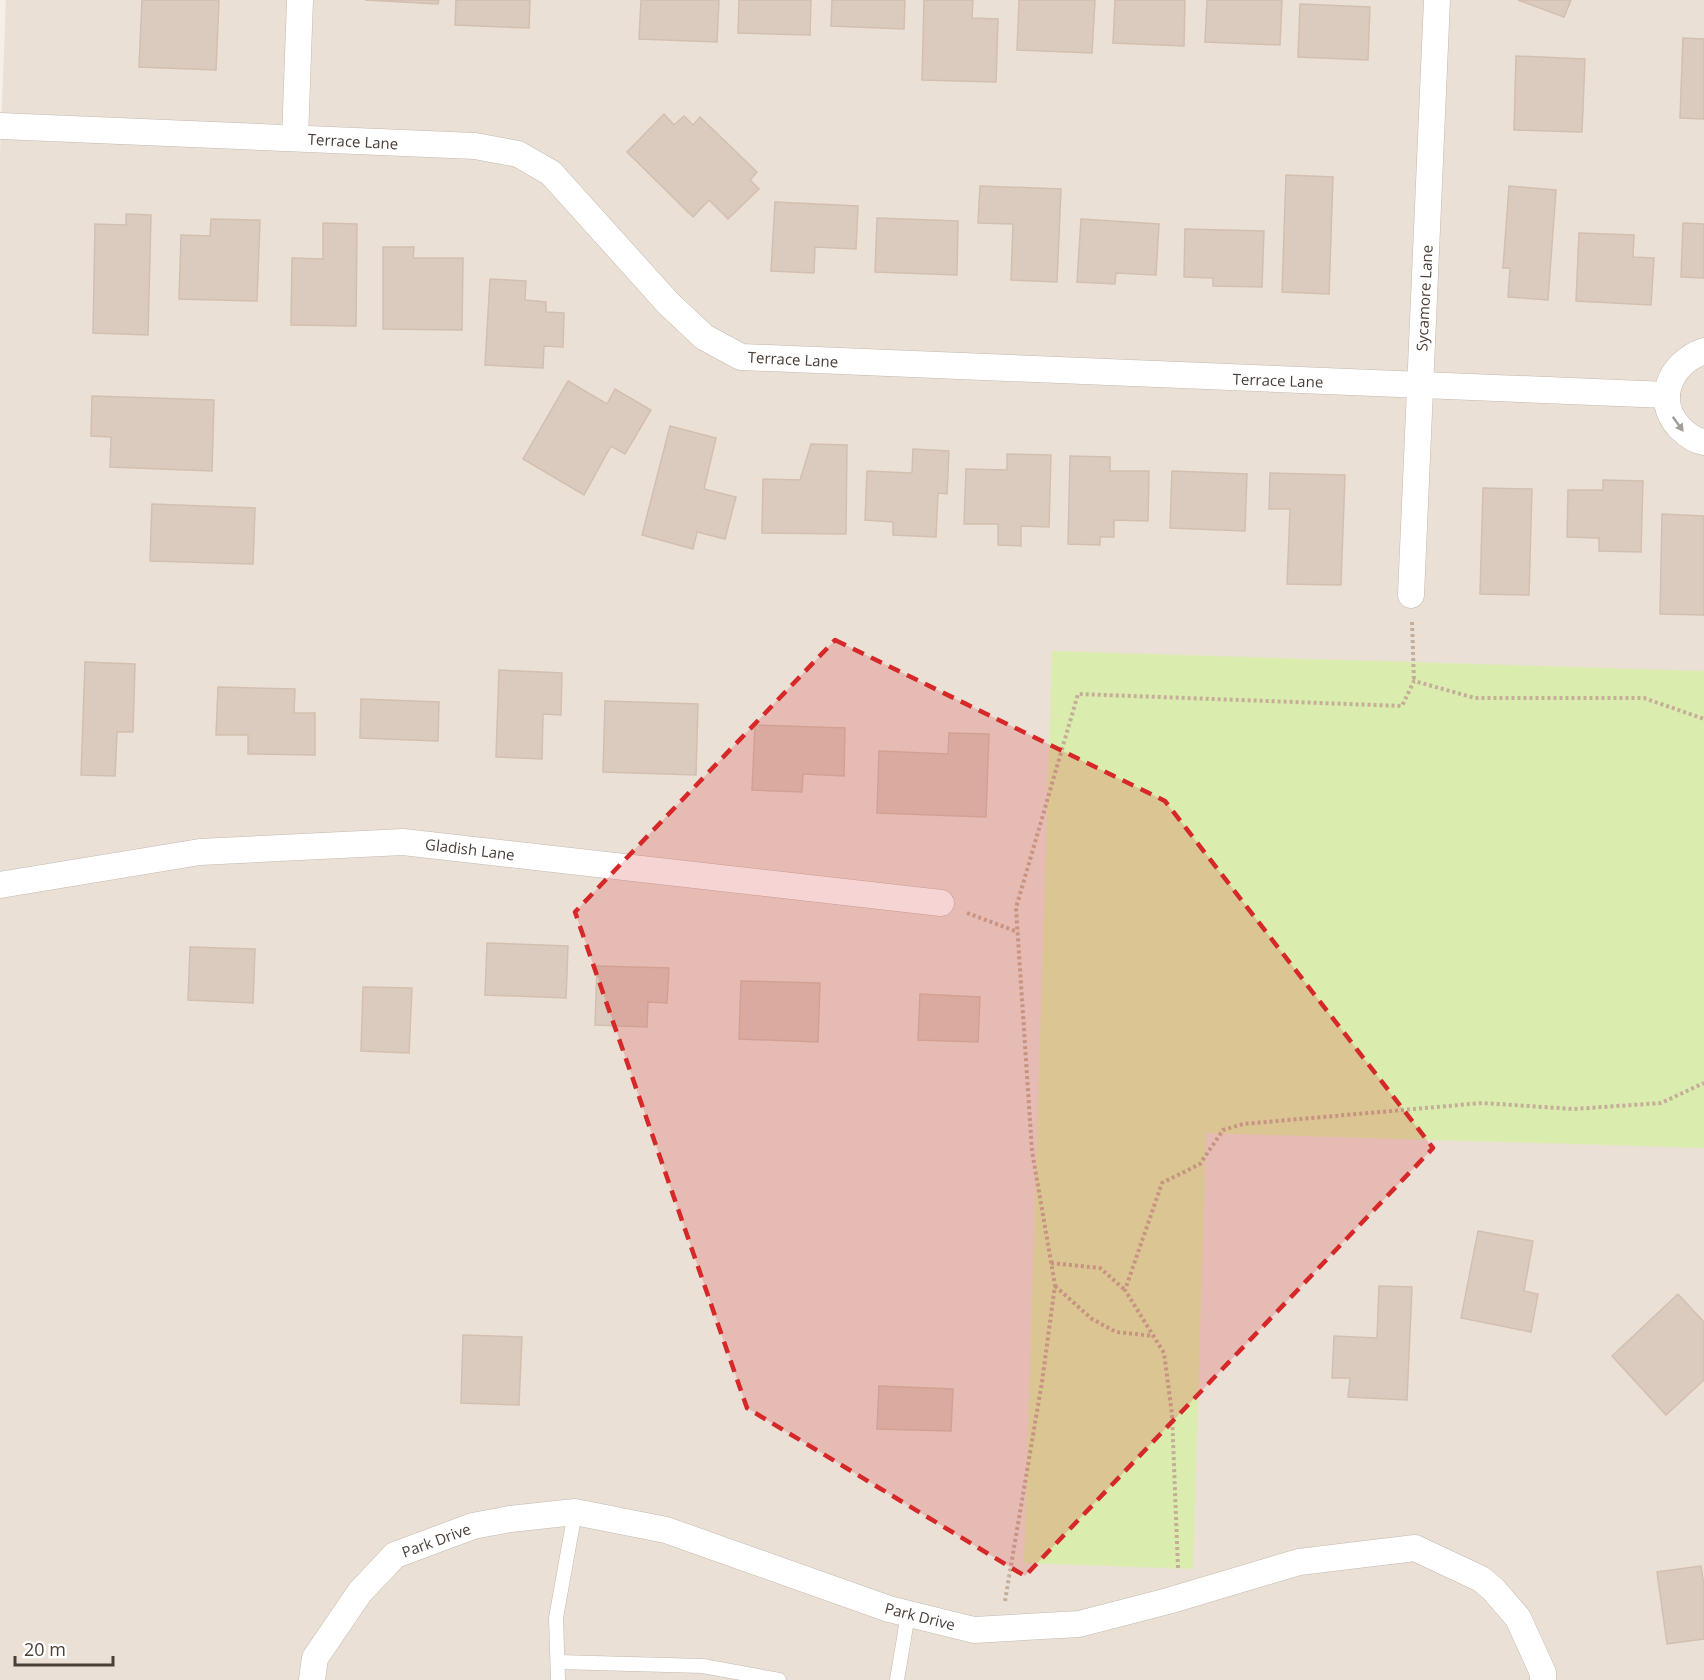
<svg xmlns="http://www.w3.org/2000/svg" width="1704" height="1680" font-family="'Open Sans',sans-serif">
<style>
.residential{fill:#eae0d6}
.green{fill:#dbedae}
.building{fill:#dbcbbf;stroke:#d3bfaf;stroke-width:1.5}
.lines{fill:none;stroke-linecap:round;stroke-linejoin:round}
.lane-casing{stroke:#c5b8ad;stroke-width:15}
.street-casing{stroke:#c5b8ad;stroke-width:27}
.path{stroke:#c5ae99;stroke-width:4;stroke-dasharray:3 3;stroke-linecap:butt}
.lane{stroke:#fff;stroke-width:14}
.street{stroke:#fff;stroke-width:26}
.oneway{fill:#a49e9a}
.marked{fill:#d62828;fill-opacity:0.2;stroke:#d62828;stroke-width:4.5;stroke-dasharray:12 8;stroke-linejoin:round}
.labels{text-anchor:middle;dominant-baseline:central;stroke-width:6;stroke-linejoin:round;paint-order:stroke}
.street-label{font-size:15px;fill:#4a3e36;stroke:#fff}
</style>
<rect width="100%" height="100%" fill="#f5efe8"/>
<polygon class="residential" points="6,0 1704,0 1704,1680 0,1680 0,155"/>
<polygon class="green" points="1052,651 1704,671 1704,1148 1206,1133 1193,1569 1024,1563"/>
<g class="building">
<polygon points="142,0 219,0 216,70 139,67"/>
<polygon points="365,0 439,0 438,4"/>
<polygon points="456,0 530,0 529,28 455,25"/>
<polygon points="641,0 719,0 717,42 639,39"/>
<polygon points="739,0 811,0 810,35 738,33"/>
<polygon points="832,0 905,0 904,29 831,26"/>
<polygon points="924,0 973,0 972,18 998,19 996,82 922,80"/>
<polygon points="1019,0 1095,0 1092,53 1017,50"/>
<polygon points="1115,0 1185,0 1184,46 1113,43"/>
<polygon points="1207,0 1282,0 1280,45 1205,42"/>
<polygon points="1518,0 1571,0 1564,17"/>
<polygon points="1300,4 1370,7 1368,60 1298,57"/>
<polygon points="1683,38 1704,39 1704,119 1680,118"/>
<polygon points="1516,56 1585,59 1582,132 1514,130"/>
<polygon points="664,114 674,125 684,116 693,125 700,117 757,172 750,180 759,189 728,219 709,200 693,217 627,152"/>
<polygon points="1286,175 1333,177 1329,294 1282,292"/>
<polygon points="980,186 1061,189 1057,282 1011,280 1013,224 978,223"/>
<polygon points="1509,186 1556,190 1548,300 1508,297 1510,268 1503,268"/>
<polygon points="775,202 858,206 856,249 815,247 814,273 771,271"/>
<polygon points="126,214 151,215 148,335 93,333 95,224 126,225"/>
<polygon points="877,218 958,221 957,275 875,272"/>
<polygon points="211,219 260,220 257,301 179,299 181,235 210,236"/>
<polygon points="1081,219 1159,224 1156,275 1116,273 1115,284 1077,282"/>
<polygon points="323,223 357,224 356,326 291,325 292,258 323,259"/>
<polygon points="1683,223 1704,224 1704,278 1681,277"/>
<polygon points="1185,229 1264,231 1262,287 1213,286 1213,278 1184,277"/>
<polygon points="1579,233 1634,235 1633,257 1654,258 1651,305 1576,301"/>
<polygon points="383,247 414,247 413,258 463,258 462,330 383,329"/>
<polygon points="490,279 526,281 525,300 546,302 546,312 564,313 563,347 544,346 543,368 485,365"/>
<polygon points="568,381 607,404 615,389 651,410 625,454 611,446 584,495 523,459"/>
<polygon points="92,396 214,400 212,471 110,467 111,437 91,436"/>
<polygon points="670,426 716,438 704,489 736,497 725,539 697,532 693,549 642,535"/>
<polygon points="811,444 847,445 846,534 762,533 763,479 800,480"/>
<polygon points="913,449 949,451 947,494 938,493 936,537 893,535 893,522 865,520 867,471 912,473"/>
<polygon points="1007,454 1051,455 1049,527 1021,526 1021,546 998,545 998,524 964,524 966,469 1007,470"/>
<polygon points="1070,456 1110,457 1110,471 1149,471 1148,521 1114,520 1114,537 1100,537 1100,545 1068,544"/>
<polygon points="1172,471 1247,474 1245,531 1170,528"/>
<polygon points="1270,473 1345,475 1341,585 1287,584 1290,509 1269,509"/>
<polygon points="1603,480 1643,481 1641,552 1599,551 1599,538 1567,537 1568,490 1603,490"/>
<polygon points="1483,488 1532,489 1529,595 1480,594"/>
<polygon points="152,504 255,508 253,564 150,561"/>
<polygon points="1662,514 1704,516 1704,615 1660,614"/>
<polygon points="85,662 135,664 133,732 117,732 115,776 81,775"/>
<polygon points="499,670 562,673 561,715 543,714 542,759 496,757"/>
<polygon points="218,687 295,689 294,713 315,713 315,755 248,754 248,735 216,735"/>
<polygon points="361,699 439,702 438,741 360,738"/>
<polygon points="605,701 698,704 696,775 603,772"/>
<polygon points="755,725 845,728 844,776 803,774 802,792 752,790"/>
<polygon points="949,733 989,734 986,817 877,813 879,751 948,754"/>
<polygon points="487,943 568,946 566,998 485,995"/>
<polygon points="190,947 255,949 253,1003 188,1000"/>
<polygon points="597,966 669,968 667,1003 648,1002 647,1027 595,1025"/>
<polygon points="741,981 820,983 818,1042 739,1039"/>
<polygon points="363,987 412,988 409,1053 361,1051"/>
<polygon points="920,994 980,997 978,1042 918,1040"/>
<polygon points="1478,1231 1533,1241 1524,1291 1538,1294 1531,1332 1461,1318"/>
<polygon points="1379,1286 1412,1287 1407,1400 1348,1397 1350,1378 1332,1378 1334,1336 1377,1338"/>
<polygon points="1678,1294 1704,1322 1704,1380 1666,1415 1612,1356"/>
<polygon points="463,1335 522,1337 519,1405 461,1403"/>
<polygon points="879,1386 953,1389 951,1431 877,1429"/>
<polygon points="1701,1566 1704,1586 1704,1639 1667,1644 1657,1572"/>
</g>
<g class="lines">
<defs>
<g id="lane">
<polyline points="558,1662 703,1666 779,1680"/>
<polyline points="558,1680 556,1618 575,1512"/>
<polyline points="897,1680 908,1614"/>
</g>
<g id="street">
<polyline points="0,126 475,146 518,154 551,173 668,303 704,337 741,357 1667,395"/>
<polyline points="295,138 300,0"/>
<path d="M1704,351C1671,362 1653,400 1680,428C1687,435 1695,441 1704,442"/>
<polyline points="1411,595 1437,0"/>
<polyline points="0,885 200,852 403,842 941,903"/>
<polyline points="312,1680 315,1658 360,1592 395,1555 473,1526 510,1519 575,1512 666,1530 889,1609 974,1630 1079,1624 1168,1601 1299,1562 1415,1548 1481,1579 1493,1589 1518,1618 1543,1673 1543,1680"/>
</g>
</defs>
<use href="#lane" class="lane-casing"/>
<use href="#street" class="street-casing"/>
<g class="path">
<polyline points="1412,622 1414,681"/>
<polyline points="967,913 1018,932"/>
<polyline points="1051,1263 1100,1268 1125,1290"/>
<polyline points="1055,1286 1092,1319 1116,1332 1154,1336"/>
<polyline points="1178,1568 1172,1414 1164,1353 1125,1290 1162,1183 1200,1164 1223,1130 1243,1124 1482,1103 1574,1109 1661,1103 1704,1083"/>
<polyline points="1005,1601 1042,1382 1055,1285 1032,1151 1016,908 1078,694 1402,706 1414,681 1475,698 1644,698 1704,719"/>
</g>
<use href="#lane" class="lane"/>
<use href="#street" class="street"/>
</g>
<defs><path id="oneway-solid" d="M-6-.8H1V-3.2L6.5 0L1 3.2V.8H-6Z" transform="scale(1.5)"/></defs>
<use class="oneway" href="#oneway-solid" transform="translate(1678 424) rotate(54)"/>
<path class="marked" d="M835,640L1165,801L1433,1148L1025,1576L747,1408L575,912Z"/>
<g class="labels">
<g class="street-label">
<text transform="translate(353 141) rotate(3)">Terrace Lane</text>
<text transform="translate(1424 298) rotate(-87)">Sycamore Lane</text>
<text transform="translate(793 359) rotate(3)">Terrace Lane</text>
<text transform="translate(1278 380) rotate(2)">Terrace Lane</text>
<text transform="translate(470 849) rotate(7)">Gladish Lane</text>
<text transform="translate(436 1540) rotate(-20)">Park Drive</text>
<text transform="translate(920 1616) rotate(14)">Park Drive</text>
</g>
</g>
<path d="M15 1656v9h98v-9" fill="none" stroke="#4a3e36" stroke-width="3"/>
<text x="24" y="1656" font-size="18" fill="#4a3e36" stroke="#ffffff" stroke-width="4.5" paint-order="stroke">20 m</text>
</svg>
